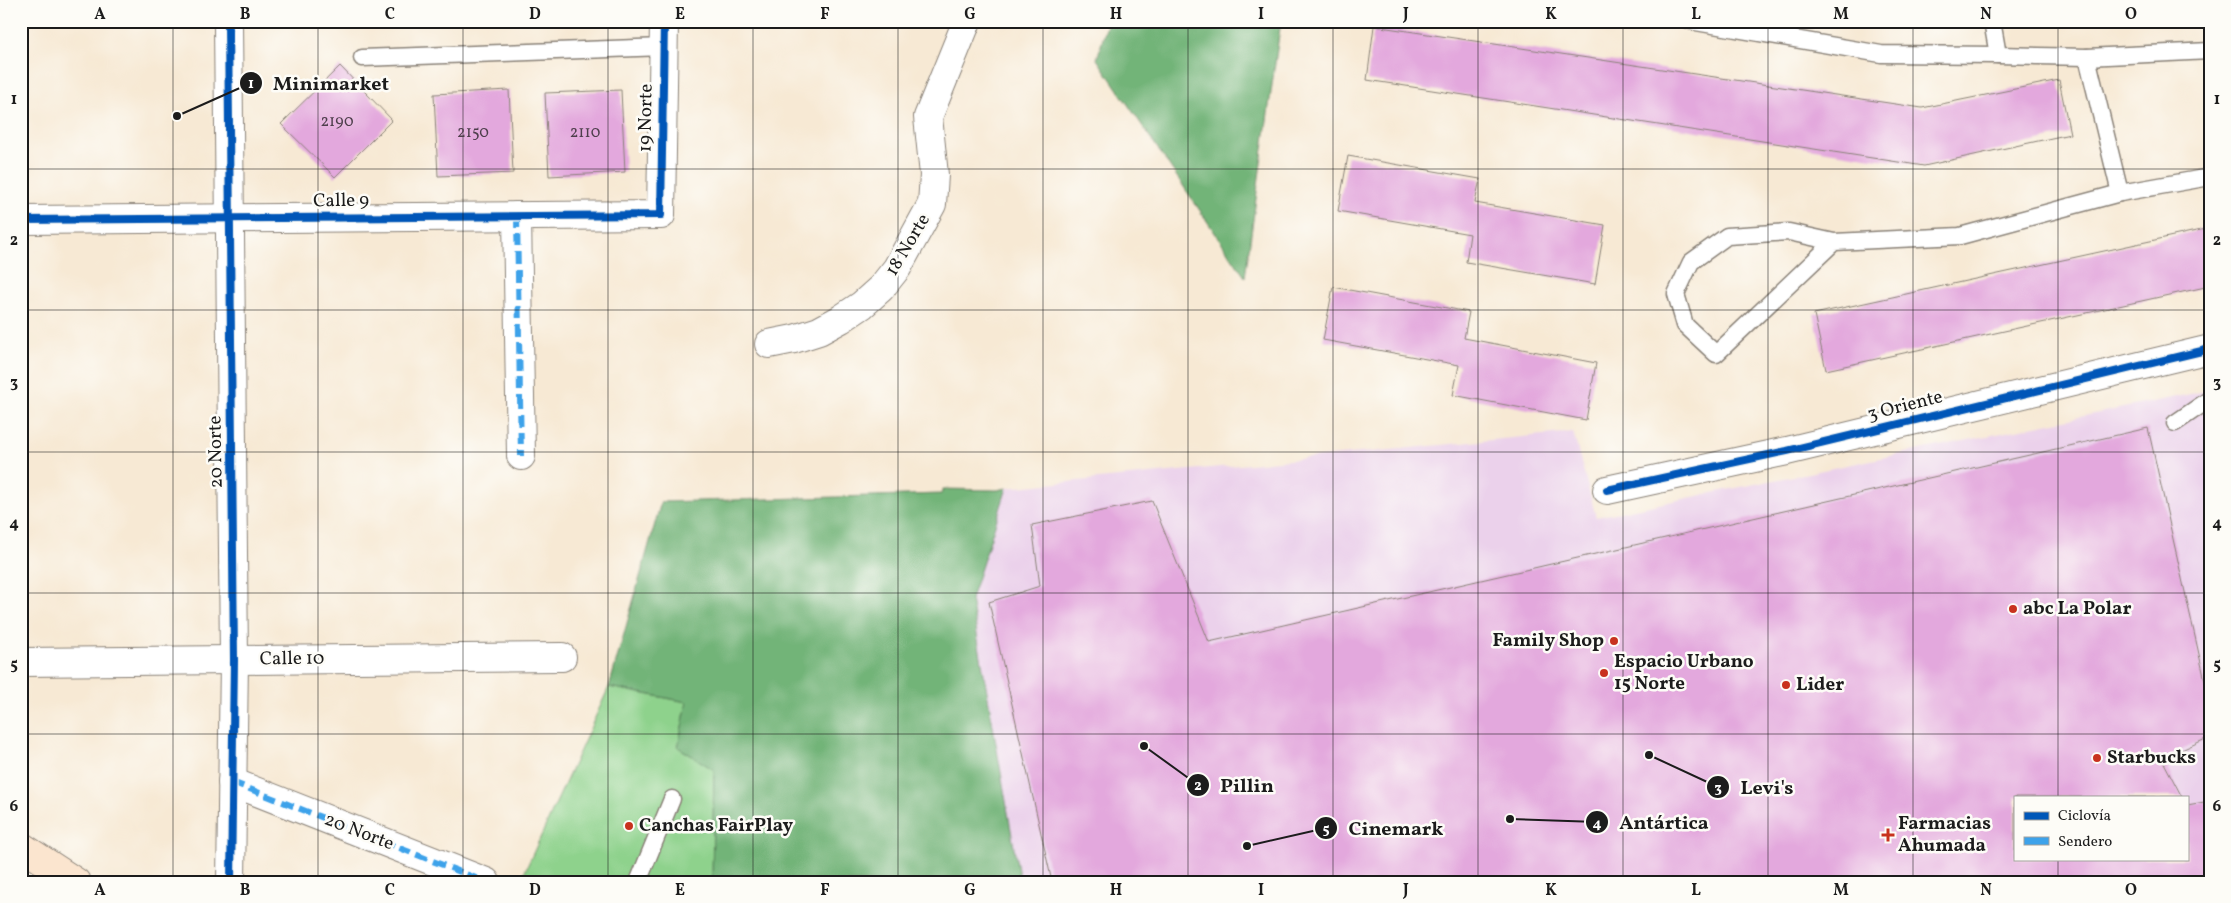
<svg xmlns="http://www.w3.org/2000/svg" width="2231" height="903" font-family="Vollkorn,serif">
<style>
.built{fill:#ebd1eb;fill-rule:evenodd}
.green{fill:#8ed28c;stroke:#557754}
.forest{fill:#72b478;stroke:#47684a}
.building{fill:#e3a8dd}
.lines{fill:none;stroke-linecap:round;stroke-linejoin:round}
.lane-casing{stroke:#8a8278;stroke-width:19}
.street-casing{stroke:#8a8278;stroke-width:30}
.secondary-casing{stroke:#8a8278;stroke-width:30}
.lane{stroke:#fff;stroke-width:16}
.street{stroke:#fff;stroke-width:28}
.secondary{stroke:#fbe5cf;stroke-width:28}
.quiet{stroke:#3da2ea;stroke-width:6;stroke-dasharray:12 6;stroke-linecap:butt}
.cycleway-casing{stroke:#fdfcf7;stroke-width:11}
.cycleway{stroke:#0057b8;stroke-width:8}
.grid{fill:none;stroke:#1c1c1c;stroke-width:1;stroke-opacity:0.55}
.poi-dot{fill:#c8321e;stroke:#fdfcf7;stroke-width:2}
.labels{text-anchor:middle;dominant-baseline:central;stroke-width:5;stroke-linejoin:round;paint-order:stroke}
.number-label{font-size:16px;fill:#4e3f4c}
.street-label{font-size:19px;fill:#1c1c1c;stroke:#fdfcf7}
.poi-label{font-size:19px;font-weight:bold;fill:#1c1c1c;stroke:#fdfcf7;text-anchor:start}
.leader{fill:none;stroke:#1c1c1c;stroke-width:2}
.callout-dot{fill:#1c1c1c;stroke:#fdfcf7;stroke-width:2}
.mark-label{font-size:15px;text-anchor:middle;font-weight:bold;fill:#fff}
.callout-label{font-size:20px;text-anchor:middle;font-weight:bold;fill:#1c1c1c;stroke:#fdfcf7;stroke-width:5;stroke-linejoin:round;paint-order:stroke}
.neatline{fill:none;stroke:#1c1c1c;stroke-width:2}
.grid-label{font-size:16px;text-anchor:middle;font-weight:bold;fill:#1c1c1c}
</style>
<rect width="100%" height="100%" fill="#fdfcf7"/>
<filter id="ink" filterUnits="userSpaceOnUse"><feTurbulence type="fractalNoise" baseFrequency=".02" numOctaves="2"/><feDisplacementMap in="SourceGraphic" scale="10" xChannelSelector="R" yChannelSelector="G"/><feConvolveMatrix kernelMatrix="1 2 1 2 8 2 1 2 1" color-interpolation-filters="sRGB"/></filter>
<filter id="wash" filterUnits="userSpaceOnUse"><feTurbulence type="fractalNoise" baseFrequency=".0096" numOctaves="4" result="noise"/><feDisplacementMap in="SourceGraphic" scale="20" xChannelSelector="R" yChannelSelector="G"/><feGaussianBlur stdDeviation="1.12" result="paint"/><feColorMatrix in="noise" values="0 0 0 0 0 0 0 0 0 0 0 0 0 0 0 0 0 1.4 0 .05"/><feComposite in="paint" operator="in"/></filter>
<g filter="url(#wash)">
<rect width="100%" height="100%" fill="#f7e9d4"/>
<path class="built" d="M2210,390V882H1020L971,599L1007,488L1573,432L1596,517ZM2015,797H2187V859H2015Z"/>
<polygon class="green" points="609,687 687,702 678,747 714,769 712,882 520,882"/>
<g class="forest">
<polygon points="1108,21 1281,21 1245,277 1097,59"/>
<polygon points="1007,488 971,599 1020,882 712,882 714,770 678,747 687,702 609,687 661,502 941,494 943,489 997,490"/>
</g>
<g id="blocks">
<g class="building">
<polygon points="1374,26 1922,108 2059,80 2070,134 1924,166 1367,80"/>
<polygon points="340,66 392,120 335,177 281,124"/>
<polygon points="509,90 513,173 438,176 434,94"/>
<polygon points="621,90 625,172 549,176 545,93"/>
<polygon points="1348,156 1480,179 1475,203 1605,225 1595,284 1466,262 1470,234 1338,211"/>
<polygon points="2210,228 2210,286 1826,370 1814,314"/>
<polygon points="1333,287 1469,312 1464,338 1596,363 1586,420 1453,395 1459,365 1323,340"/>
<polygon points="2148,428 2210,703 2210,737 2162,759 2182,797 2015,797 2015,859 2187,859 2187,805 2210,801 2210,882 1052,882 989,602 1040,586 1032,525 1152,501 1209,642"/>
</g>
</g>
</g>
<g filter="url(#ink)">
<use href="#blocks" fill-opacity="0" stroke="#8a8278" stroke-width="1"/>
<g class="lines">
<defs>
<g id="lane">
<polyline points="1690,21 1881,54 1998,55"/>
<polyline points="1992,21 1998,55 2087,57 2210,51"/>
<polyline points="2087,57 2120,193"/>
<polyline points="362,58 664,47"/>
<polyline points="1834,242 1716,354 1685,325 1676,294 1691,262 1727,236 1789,232 1834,242 1960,236 2120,193 2210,177"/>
<polyline points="2175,423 2210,399"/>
<polyline points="638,882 672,799"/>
</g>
<g id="street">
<polyline points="228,21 234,660 231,882"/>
<polyline points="517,216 521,456"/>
<polyline points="21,220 661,215 664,21"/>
<polyline points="769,344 794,339 819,331 841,319 862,305 881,288 897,268 932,204 934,175 928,117 967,21"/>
<polyline points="1607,490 1787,451 2210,349"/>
<polyline points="21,662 562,657"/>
<polyline points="232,782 486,882"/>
</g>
<polyline id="secondary" points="21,846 76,882"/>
</defs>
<use href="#lane" class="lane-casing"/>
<use href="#street" class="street-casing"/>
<use href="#secondary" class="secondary-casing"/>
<use href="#lane" class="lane"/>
<use href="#street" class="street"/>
<use href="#secondary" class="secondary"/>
<g class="quiet">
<polyline points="517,216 521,456"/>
<polyline points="232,782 486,882"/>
</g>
<defs>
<g id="cycleway">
<polyline points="228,21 234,660 231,882"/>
<polyline points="21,220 661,215 664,21"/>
<polyline points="1607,490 1787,451 2210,349"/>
</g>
</defs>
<use href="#cycleway" class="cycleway-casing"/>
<use href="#cycleway" class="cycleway"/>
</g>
</g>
<path class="grid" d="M173,21V882M318,21V882M463,21V882M608,21V882M753,21V882M898,21V882M1043,21V882M1188,21V882M1333,21V882M1478,21V882M1623,21V882M1768,21V882M1913,21V882M2058,21V797M21,169H2210M21,310H2210M21,452H2210M21,593H2210M21,734H2210M2058,859V882"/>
<g class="poi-dot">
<circle cx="2013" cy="609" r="5"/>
<circle cx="1614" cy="641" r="5"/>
<circle cx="1604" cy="673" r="5"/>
<circle cx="1786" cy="685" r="5"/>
<circle cx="2097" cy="758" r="5"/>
<circle cx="629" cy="826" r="5"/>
<path d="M1885.5 827.5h5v5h5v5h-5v5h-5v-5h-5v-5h5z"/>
</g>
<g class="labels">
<g class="number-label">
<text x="337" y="122">2190</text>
<text x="473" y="133">2150</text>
<text x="585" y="133">2110</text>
</g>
<g class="street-label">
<text transform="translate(646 118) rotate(-89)">19 Norte</text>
<text transform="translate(341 201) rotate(-1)">Calle 9</text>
<text transform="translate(908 245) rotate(-59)">18 Norte</text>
<text transform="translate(1905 406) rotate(-14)">3 Oriente</text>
<text transform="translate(216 452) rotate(-91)">20 Norte</text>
<text transform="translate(292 659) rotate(-1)">Calle 10</text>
<text transform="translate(359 832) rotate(21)">20 Norte</text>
</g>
<g class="poi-label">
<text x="2023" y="609">abc La Polar</text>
<text x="1604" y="641" text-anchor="end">Family Shop</text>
<text x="1614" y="662">Espacio Urbano<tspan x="1614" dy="22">15 Norte</tspan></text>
<text x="1796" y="685">Lider</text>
<text x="2107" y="758">Starbucks</text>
<text x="1898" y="824">Farmacias<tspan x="1898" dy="22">Ahumada</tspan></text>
<text x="639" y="826">Canchas FairPlay</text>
</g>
</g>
<path class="leader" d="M177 116L251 83M1144 746L1198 785M1649 755L1718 787M1510 819L1597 822M1247 846L1326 828"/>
<g class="callout-dot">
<circle cx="177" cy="116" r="5"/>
<circle cx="1144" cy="746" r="5"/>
<circle cx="1649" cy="755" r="5"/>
<circle cx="1510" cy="819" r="5"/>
<circle cx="1247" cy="846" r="5"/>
<circle cx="251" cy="83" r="12"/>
<circle cx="1198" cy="785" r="12"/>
<circle cx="1718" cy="787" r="12"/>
<circle cx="1597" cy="822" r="12"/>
<circle cx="1326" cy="828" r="12"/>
</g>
<g class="mark-label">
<text x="251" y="88">1</text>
<text x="1198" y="790">2</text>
<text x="1718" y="792">3</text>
<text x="1597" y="828">4</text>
<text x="1326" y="833">5</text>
</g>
<g class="callout-label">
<text x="331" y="90">Minimarket</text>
<text x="1247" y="792">Pillin</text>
<text x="1767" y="794">Levi's</text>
<text x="1664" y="829">Antártica</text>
<text x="1396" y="835">Cinemark</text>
</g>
<rect width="2231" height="903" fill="none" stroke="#fdfcf7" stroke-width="55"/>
<rect x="2014" y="796" width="175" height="65" fill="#fdfcf7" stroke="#a3a29f"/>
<rect x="2024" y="812" width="25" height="8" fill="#0057b8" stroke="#a3a29f"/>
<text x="2058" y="820" font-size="15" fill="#1c1c1c">Ciclovía</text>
<rect x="2024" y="837" width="25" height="8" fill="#3da2ea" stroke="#a3a29f"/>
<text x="2058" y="846" font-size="15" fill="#1c1c1c">Sendero</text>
<rect x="28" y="28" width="2176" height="848" class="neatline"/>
<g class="grid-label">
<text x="100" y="19">A</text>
<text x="245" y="19">B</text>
<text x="390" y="19">C</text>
<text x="535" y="19">D</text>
<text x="680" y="19">E</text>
<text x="825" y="19">F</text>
<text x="970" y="19">G</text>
<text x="1116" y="19">H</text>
<text x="1261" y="19">I</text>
<text x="1406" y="19">J</text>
<text x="1551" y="19">K</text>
<text x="1696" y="19">L</text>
<text x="1841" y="19">M</text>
<text x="1986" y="19">N</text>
<text x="2131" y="19">O</text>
<text x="14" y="104">1</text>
<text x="2217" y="104">1</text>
<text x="14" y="245">2</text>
<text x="2217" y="245">2</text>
<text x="14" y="387">3</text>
<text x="2217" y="387">3</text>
<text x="14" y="528">4</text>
<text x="2217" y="528">4</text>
<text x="14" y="669">5</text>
<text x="2217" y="669">5</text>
<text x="14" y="811">6</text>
<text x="2217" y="811">6</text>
<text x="100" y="895">A</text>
<text x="245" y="895">B</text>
<text x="390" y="895">C</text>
<text x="535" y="895">D</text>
<text x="680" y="895">E</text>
<text x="825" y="895">F</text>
<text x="970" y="895">G</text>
<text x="1116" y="895">H</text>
<text x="1261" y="895">I</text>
<text x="1406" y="895">J</text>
<text x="1551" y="895">K</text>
<text x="1696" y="895">L</text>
<text x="1841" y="895">M</text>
<text x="1986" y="895">N</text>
<text x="2131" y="895">O</text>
</g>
</svg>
